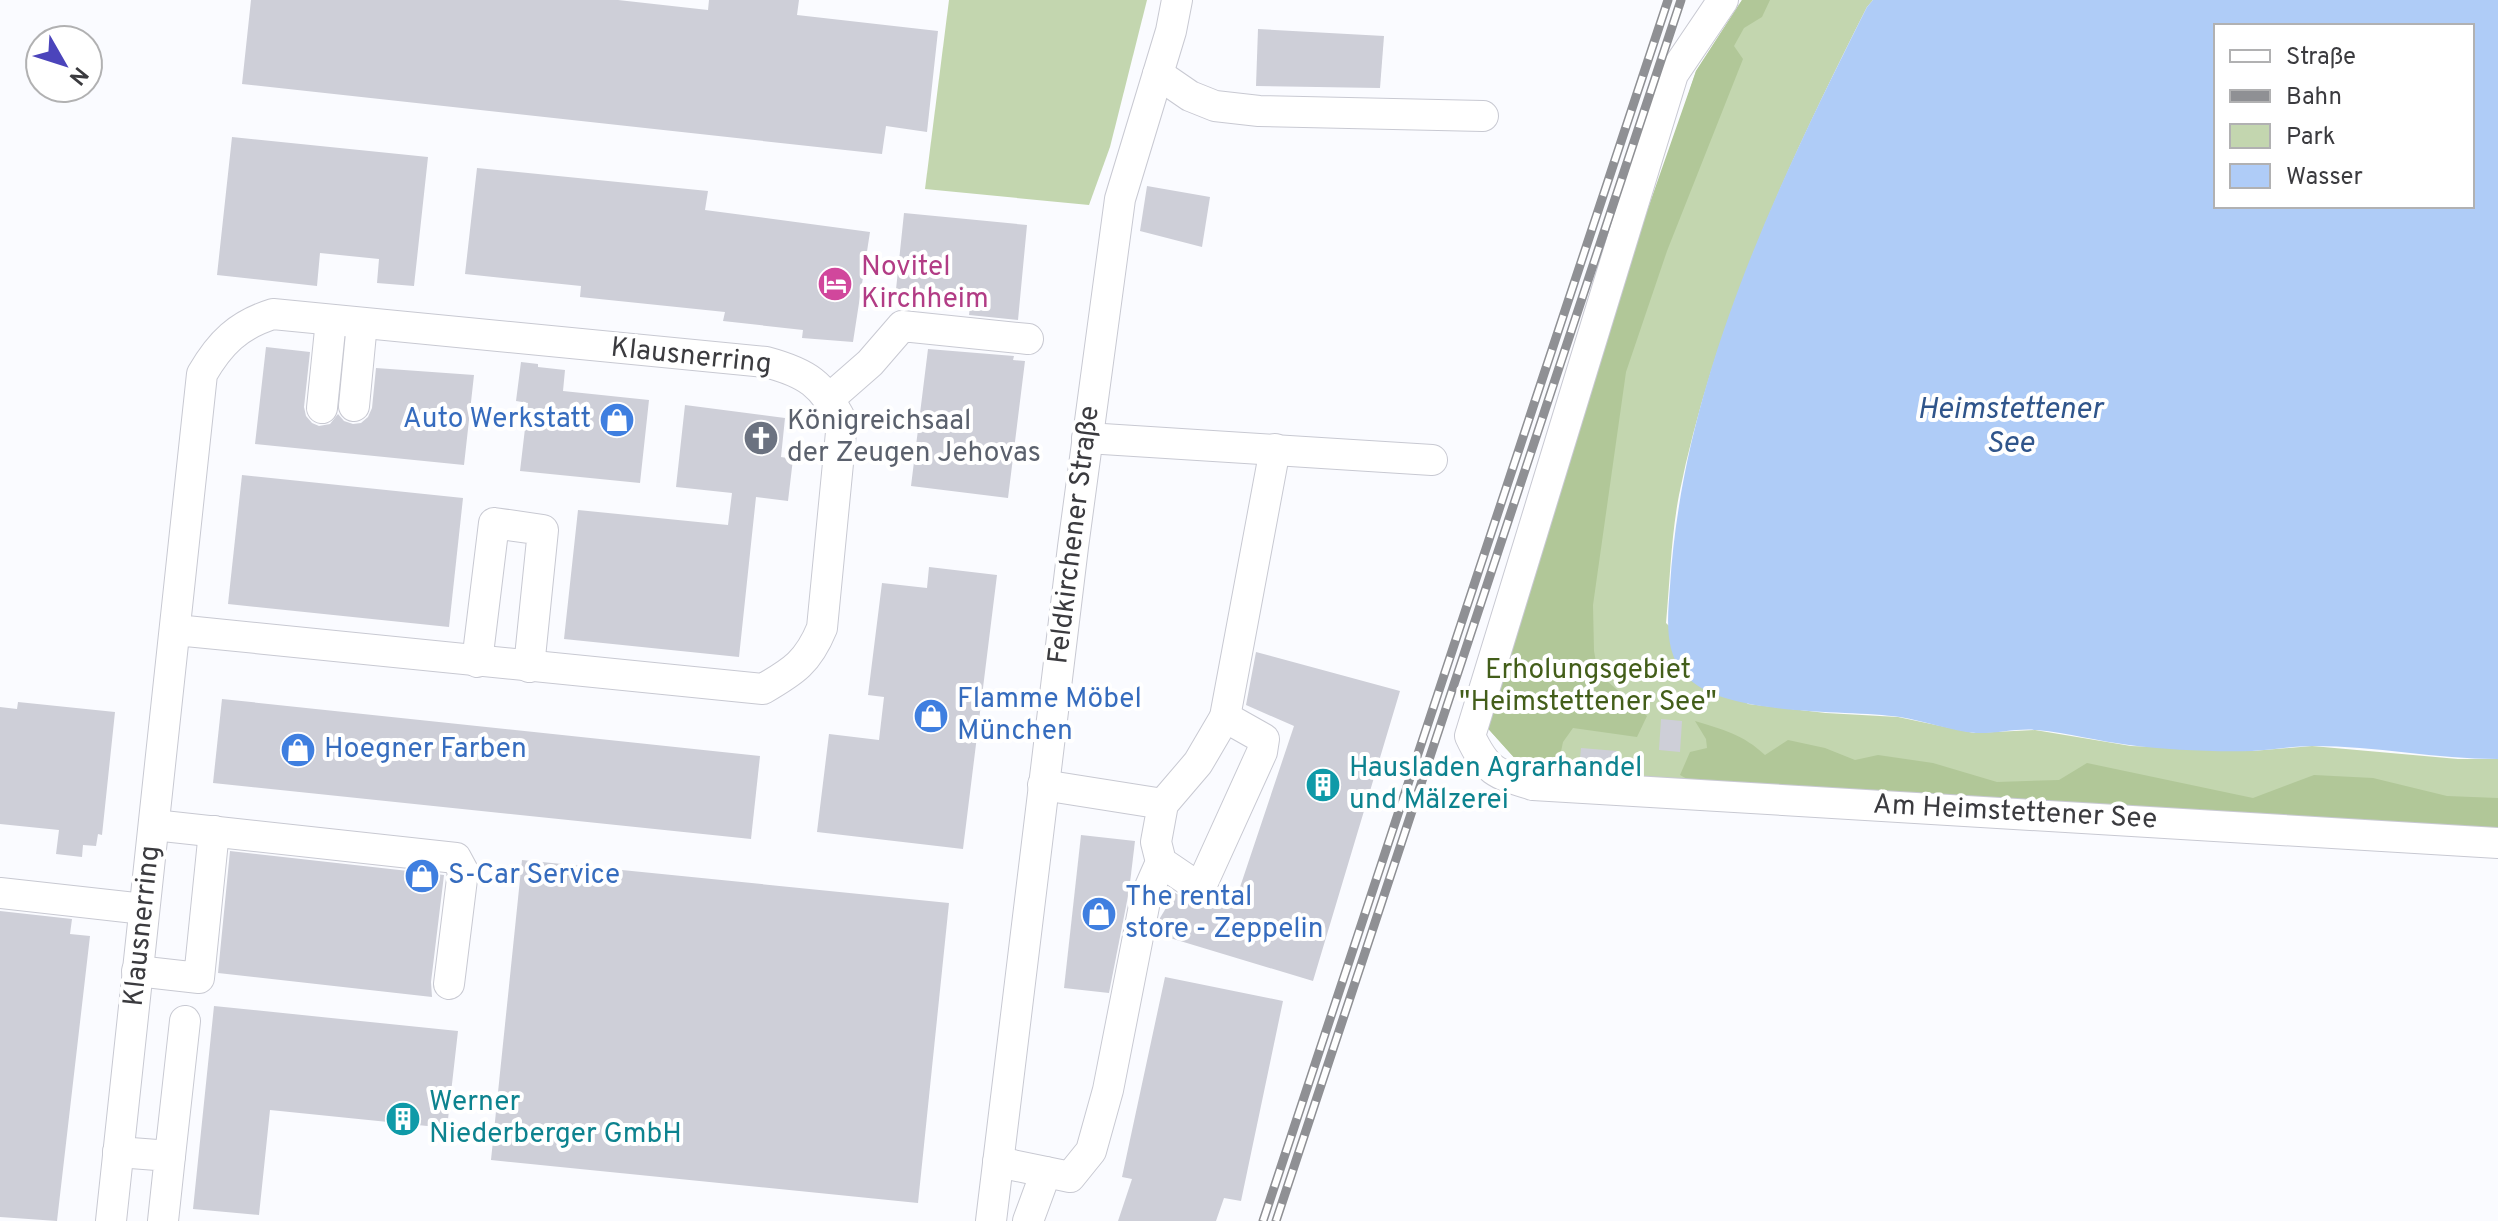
<svg xmlns="http://www.w3.org/2000/svg" width="2498" height="1221" font-family="Overpass,sans-serif">
<style>
.green{fill:#c3d6af}
.forest{fill:#b1c798}
.water{fill:#afccf7;fill-rule:evenodd}
.building{fill:#cecfd8}
.lines{fill:none;stroke-linecap:round;stroke-linejoin:round}
.minor-casing{stroke:#c8c9d2;stroke-width:32}
.minor{stroke:#fff;stroke-width:30}
.rail-casing{stroke:#8f9094;stroke-width:9}
.rail{stroke:#fff;stroke-width:6;stroke-dasharray:18;stroke-linecap:butt}
.labels{text-anchor:middle;dominant-baseline:central;stroke-width:8;stroke-linejoin:round;paint-order:stroke}
.hotel-label{font-size:28px;fill:#b23c85;stroke:#fff;text-anchor:start}
.street-label{font-size:28px;fill:#3b3b3f;stroke:#fff}
.shop-label{font-size:28px;fill:#366cbe;stroke:#fff;text-anchor:start}
.worship-label{font-size:28px;fill:#5b616d;stroke:#fff;text-anchor:start}
.park-label{font-size:28px;fill:#435e1a;stroke:#fff}
.culture-label{font-size:28px;fill:#0d838f;stroke:#fff;text-anchor:start}
.water-label{font-size:30px;font-style:italic;fill:#30558b;stroke:#fff}
</style>
<rect width="100%" height="100%" fill="#fafbff"/>
<g class="green">
<polygon points="949,0 1147,0 1110,147 1089,205 925,189"/>
<path d="M1742,0H1873L1867,7C1788,163 1714,323 1679,495C1671,537 1670,580 1666,623L1748,704L1826,713L1898,717L1974,733L2035,730L2131,746L2252,751L2312,746L2458,759H2498V839L1576,780L1519,763L1483,723L1696,71Z"/>
</g>
<g class="forest">
<polygon points="1742,0 1770,0 1762,17 1744,28 1734,46 1743,59 1667,251 1626,372 1593,605 1594,651 1598,673 1647,716 1637,737 1573,728 1563,742 1558,766 1519,763 1483,723 1531,543 1696,71"/>
<path d="M1695,721C1722,729 1744,735 1765,755L1788,740L1825,748L1855,760L1878,755L1933,763L1997,782L2059,780L2087,763L2253,798L2314,775L2373,778L2447,796L2498,798V839L1698,785L1680,775L1690,752L1707,748L1706,739Z"/>
</g>
<path class="water" d="M1873,0H2498V759C2436,759 2375,746 2314,746C2293,746 2273,750 2252,751C2213,752 2167,750 2129,745C2098,741 2068,733 2037,730C2017,728 1996,734 1976,733C1951,731 1925,721 1900,717C1846,709 1723,718 1685,675C1663,651 1668,615 1670,586C1683,380 1776,188 1867,7ZM2216,26H2472V206H2216Z"/>
<g class="building">
<polygon points="251,0 618,0 708,10 709,0 799,0 797,15 938,31 927,132 886,126 882,154 242,84"/>
<polygon points="1258,29 1384,36 1380,88 1256,86"/>
<polygon points="232,137 428,157 414,286 377,283 379,259 320,253 317,286 217,275"/>
<polygon points="477,168 708,191 705,210 870,232 853,342 802,338 803,330 723,321 725,312 580,297 581,286 465,274"/>
<polygon points="1147,186 1210,197 1202,247 1140,231"/>
<polygon points="904,213 1027,225 1018,320 969,315 970,306 895,299"/>
<polygon points="266,347 310,352 304,407 306,416 312,423 319,426 330,424 338,414 344,421 353,424 361,423 368,417 372,408 376,368 474,375 464,465 255,444"/>
<polygon points="928,349 1014,356 1013,360 1025,361 1008,498 911,486"/>
<polygon points="521,362 538,364 538,367 565,370 563,391 649,400 640,483 520,471 528,403 516,401"/>
<polygon points="685,405 785,418 781,457 793,459 788,501 756,497 739,657 564,639 578,510 728,525 732,493 676,487"/>
<polygon points="242,475 463,498 449,627 228,604"/>
<polygon points="929,567 997,575 963,849 817,832 829,734 879,740 884,697 868,695 882,583 927,588"/>
<polygon points="1256,652 1400,691 1313,981 1157,934 1160,918 1175,893 1187,899 1205,899 1233,908 1294,726 1246,705"/>
<polygon points="222,699 760,756 751,839 213,783"/>
<polygon points="18,702 115,712 102,835 98,834 96,846 83,845 82,857 56,854 59,830 0,824 0,707 17,709"/>
<polygon points="1661,719 1682,721 1680,752 1659,750"/>
<polygon points="1581,748 1617,751 1615,772 1579,770"/>
<polygon points="1081,835 1135,841 1129,891 1109,993 1064,988"/>
<polygon points="230,851 444,875 431,982 432,997 218,973"/>
<polygon points="522,860 949,903 918,1203 491,1160"/>
<polygon points="0,911 72,919 70,934 90,936 57,1221 0,1217"/>
<polygon points="1165,977 1283,1001 1241,1201 1224,1198 1216,1221 1118,1221 1132,1179 1122,1177"/>
<polygon points="214,1006 458,1031 447,1128 270,1110 259,1215 193,1209"/>
</g>
<g class="lines">
<defs>
<g id="minor">
<path d="M1723,0L1673,74L1470,736C1487,772 1496,774 1533,785L2498,843"/>
<polyline points="1158,74 1190,96 1215,106 1259,111 1483,116"/>
<polyline points="830,398 870,363 902,326 1028,339"/>
<polyline points="354,406 362,323"/>
<polyline points="322,408 331,320"/>
<polyline points="1087,438 1432,460"/>
<polyline points="477,662 494,523 543,530 529,667"/>
<polyline points="1225,717 1275,449"/>
<polyline points="1043,785 1163,804 1198,763 1225,717 1264,739 1262,752 1203,882 1189,881 1161,862 1156,842 1163,804"/>
<polyline points="154,825 456,858 463,871 449,984"/>
<polyline points="0,893 144,909"/>
<polyline points="137,971 199,978 214,831"/>
<polyline points="118,1152 170,1156 163,1221"/>
<polyline points="170,1156 185,1021"/>
<polyline points="998,1162 1070,1177 1091,1151 1108,1090 1146,896 1161,862"/>
<path d="M111,1221L202,374C220,343 238,325 273,314L766,362C807,373 823,384 842,422L822,628C808,662 794,671 763,689L176,630"/>
<polyline points="991,1221 1073,547 1120,199 1171,31 1177,0"/>
<polyline points="1028,1221 1046,1172"/>
</g>
</defs>
<use href="#minor" class="minor-casing"/>
<use href="#minor" class="minor"/>
<defs>
<g id="rail">
<polyline points="1263,1221 1668,0"/>
<polyline points="1276,1221 1681,0"/>
</g>
</defs>
<use href="#rail" class="rail-casing"/>
<use href="#rail" class="rail"/>
</g>
<defs>
<symbol id="hotel-disc" viewBox="-11 -11 22 22"><circle r="9.5" fill="#d1479c" stroke="#fff"/><path d="M-6-4.5h1.5V1H6V5H4.5V3h-9V5H-6ZM-4 0a1.8 1.8 0 1 1 3.6 0ZM.5 0V-2.5h3Q6-2.5 6 0Z" fill="#fff"/></symbol>
<symbol id="shop-disc" viewBox="-11 -11 22 22"><circle r="9.5" fill="#3f7fe0" stroke="#fff"/><path d="M-5-2.5h2.3a2.7 3.5 0 0 1 5.4 0H5L5.5 6h-11ZM-1.5-2.5h3a1.5 2.3 0 0 0-3 0Z" fill="#fff"/></symbol>
<symbol id="church-disc" viewBox="-11 -11 22 22"><circle r="9.5" fill="#6b7280" stroke="#fff"/><path d="M-1.2-6h2.4v3.5h3.3v2.4h-3.3V6h-2.4V-.1h-3.3v-2.4h3.3Z" fill="#fff"/></symbol>
<symbol id="building-disc" viewBox="-11 -11 22 22"><circle r="9.5" fill="#0f9aa8" stroke="#fff"/><path d="M-4-6H4V6H1V3H-1V6H-4ZM-2.5-4.3h1.7v1.8h-1.7ZM.8-4.3h1.7v1.8H.8ZM-2.5-1h1.7V.8h-1.7ZM.8-1h1.7V.8H.8Z" fill="#fff"/></symbol>
</defs>
<g fill-rule="evenodd">
<use href="#hotel-disc" x="815" y="264" width="40" height="40"/>
<use href="#shop-disc" x="597" y="400" width="40" height="40"/>
<use href="#church-disc" x="741" y="418" width="40" height="40"/>
<use href="#shop-disc" x="911" y="696" width="40" height="40"/>
<use href="#shop-disc" x="278" y="730" width="40" height="40"/>
<use href="#building-disc" x="1303" y="765" width="40" height="40"/>
<use href="#shop-disc" x="402" y="856" width="40" height="40"/>
<use href="#shop-disc" x="1079" y="894" width="40" height="40"/>
<use href="#building-disc" x="383" y="1099" width="40" height="40"/>
</g>
<g class="labels">
<g class="hotel-label">
<text x="861" y="268">Novitel<tspan x="861" dy="32">Kirchheim</tspan></text>
</g>
<g class="street-label">
<text transform="translate(691 357) rotate(6)">Klausnerring</text>
<text transform="translate(1075 535) rotate(-83)">Feldkirchener Straße</text>
<text transform="translate(2015 813) rotate(3)">Am Heimstettener See</text>
<text transform="translate(143 926) rotate(-84)">Klausnerring</text>
</g>
<g class="shop-label">
<text x="591" y="420" text-anchor="end">Auto Werkstatt</text>
<text x="957" y="700">Flamme Möbel<tspan x="957" dy="32">München</tspan></text>
<text x="324" y="750">Hoegner Farben</text>
<text x="448" y="876">S-Car Service</text>
<text x="1125" y="898">The rental<tspan x="1125" dy="32">store - Zeppelin</tspan></text>
</g>
<g class="worship-label">
<text x="787" y="422">Königreichsaal<tspan x="787" dy="32">der Zeugen Jehovas</tspan></text>
</g>
<g class="park-label">
<text x="1588" y="671">Erholungsgebiet<tspan x="1588" dy="32">"Heimstettener See"</tspan></text>
</g>
<g class="culture-label">
<text x="1349" y="769">Hausladen Agrarhandel<tspan x="1349" dy="32">und Mälzerei</tspan></text>
<text x="429" y="1103">Werner<tspan x="429" dy="32">Niederberger GmbH</tspan></text>
</g>
<g class="water-label">
<text x="2010" y="410">Heimstettener<tspan x="2010" dy="34">See</tspan></text>
</g>
</g>
<rect x="2214" y="24" width="260" height="184" fill="#ffffff" stroke="#b1b1b2" stroke-width="2"/>
<rect x="2230" y="50" width="40" height="12" fill="#ffffff" stroke="#b1b1b2" stroke-width="2"/>
<text x="2286" y="64" font-size="24" fill="#3b3b3f">Straße</text>
<rect x="2230" y="90" width="40" height="12" fill="#8f9094" stroke="#b1b1b2" stroke-width="2"/>
<text x="2286" y="104" font-size="24" fill="#3b3b3f">Bahn</text>
<rect x="2230" y="124" width="40" height="24" fill="#c3d6af" stroke="#b1b1b2" stroke-width="2"/>
<text x="2286" y="144" font-size="24" fill="#3b3b3f">Park</text>
<rect x="2230" y="164" width="40" height="24" fill="#afccf7" stroke="#b1b1b2" stroke-width="2"/>
<text x="2286" y="184" font-size="24" fill="#3b3b3f">Wasser</text>
<g transform="translate(64 64) rotate(129)"><circle r="38" fill="#ffffff" stroke="#b1b1b2" stroke-width="2"/>
<path d="M0-6L14 30L0 20L-14 30Z" fill="#4b44bb"/>
<text y="-12" font-size="22" font-weight="bold" text-anchor="middle" fill="#3b3b3f">N</text>
</g>
</svg>
